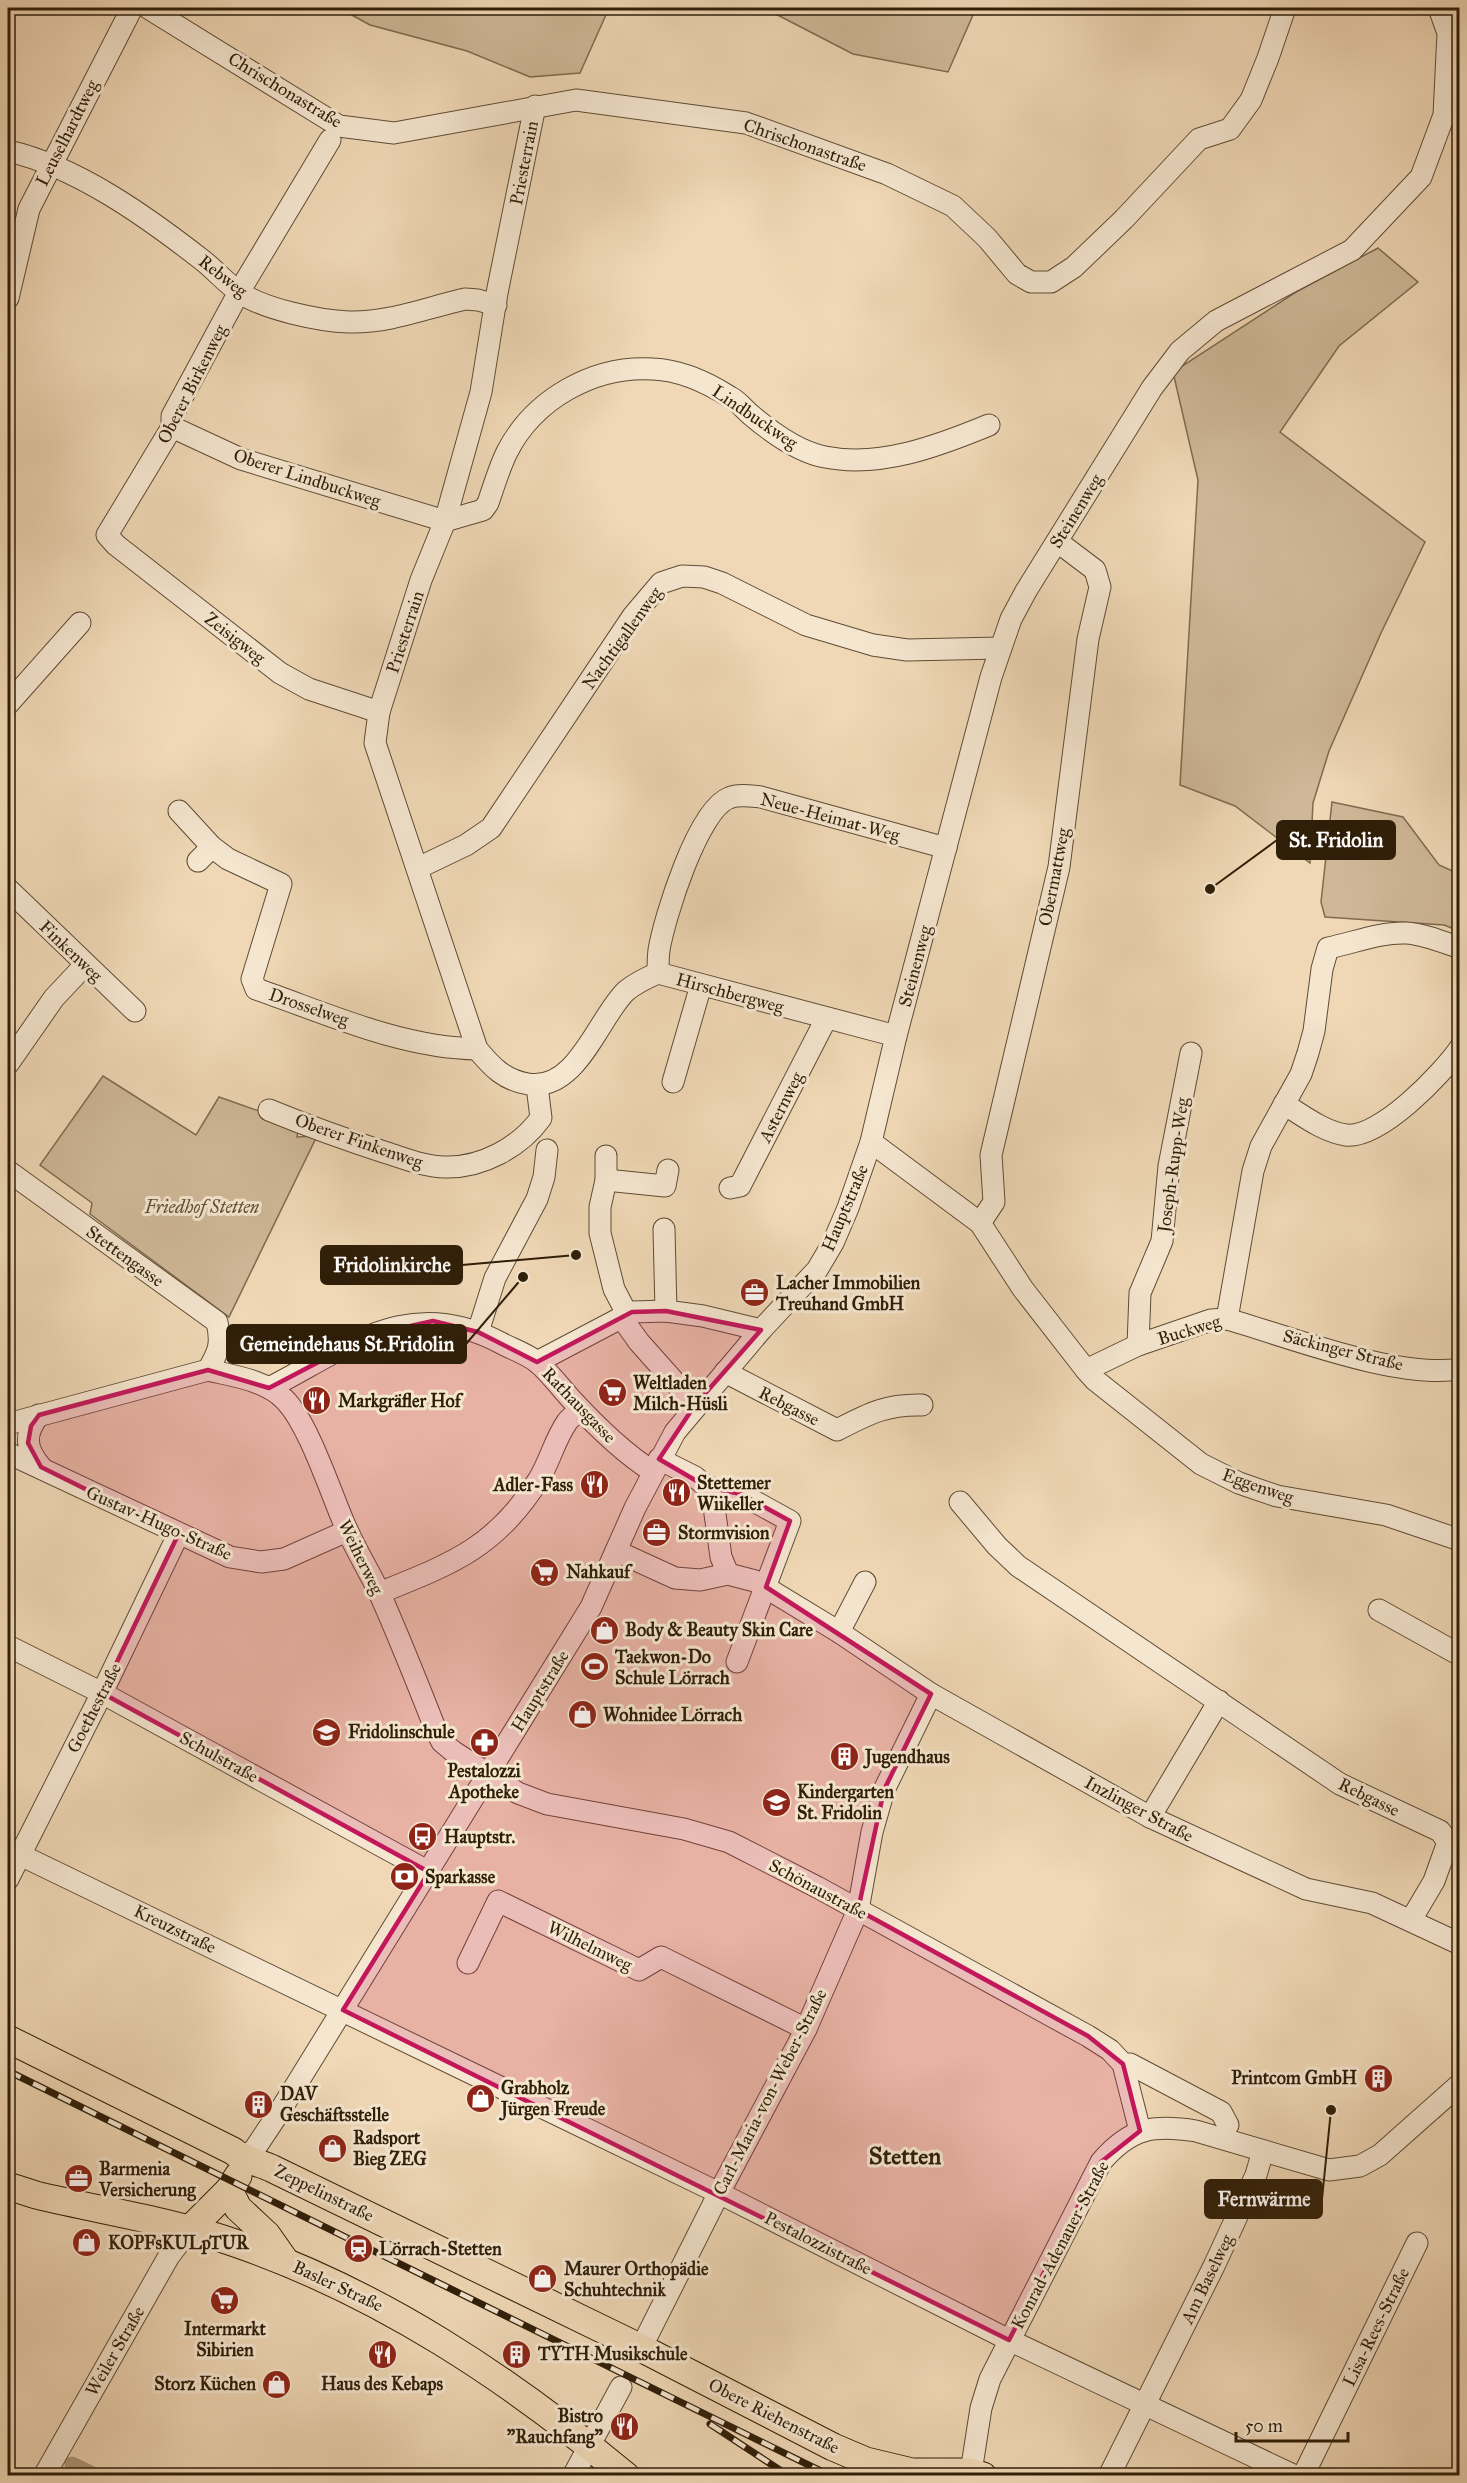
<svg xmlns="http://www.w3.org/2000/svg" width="1467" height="2483" font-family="'IM FELL Great Primer',serif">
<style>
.green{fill:#cfb898;stroke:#7f6b50;stroke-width:1.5}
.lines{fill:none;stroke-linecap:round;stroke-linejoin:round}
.canal{stroke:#ae997b;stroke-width:15}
.minor-casing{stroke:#5f4c34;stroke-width:23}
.major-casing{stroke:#2f1e08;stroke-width:29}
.minor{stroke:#f5e6d0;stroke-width:21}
.major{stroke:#f0d8b6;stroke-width:27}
.rail-casing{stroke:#2f1e08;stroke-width:7}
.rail{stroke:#f5e6d0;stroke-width:4.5;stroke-dasharray:14;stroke-linecap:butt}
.marked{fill:#c2185b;fill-opacity:0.2;stroke:#c2185b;stroke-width:4.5;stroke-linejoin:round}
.labels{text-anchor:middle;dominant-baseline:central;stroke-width:6;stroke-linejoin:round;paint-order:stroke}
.street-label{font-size:18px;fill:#2f1e08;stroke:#f5e6d0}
.park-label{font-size:18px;font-style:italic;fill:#5f4c33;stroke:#f5e6d0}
.poi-label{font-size:18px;font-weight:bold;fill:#2f1e08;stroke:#f5e6d0;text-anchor:start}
.district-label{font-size:24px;font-weight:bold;fill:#2f1e08;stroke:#f5e6d0}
.leader{fill:none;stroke:#2f1e08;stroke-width:2}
.callout-dot{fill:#2f1e08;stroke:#f5e6d0;stroke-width:2}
.callout{fill:#2f1e08;stroke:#2f1e08;stroke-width:2}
.callout-label{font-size:20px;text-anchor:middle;font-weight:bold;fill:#fff}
</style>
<rect width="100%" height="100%" fill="#f0d8b6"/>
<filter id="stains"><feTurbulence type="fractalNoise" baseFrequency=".00333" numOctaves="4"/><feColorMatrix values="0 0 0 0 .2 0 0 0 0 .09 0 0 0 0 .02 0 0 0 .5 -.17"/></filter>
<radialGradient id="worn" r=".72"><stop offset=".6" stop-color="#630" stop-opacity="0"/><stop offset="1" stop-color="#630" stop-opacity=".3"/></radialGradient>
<g class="green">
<polygon points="339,8 609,8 580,73 530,77 467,51 370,25"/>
<polygon points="764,8 976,8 948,72 853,54"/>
<polygon points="1378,248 1418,282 1339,346 1280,432 1425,542 1381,633 1329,751 1313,803 1310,863 1235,806 1180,785 1198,480 1173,372 1296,292"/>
<polygon points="1332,802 1403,817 1439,865 1459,874 1459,931 1444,925 1325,917 1321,902"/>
<polygon points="103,1076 196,1135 219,1097 299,1125 297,1137 317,1136 229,1317 90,1214 92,1203 40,1165"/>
</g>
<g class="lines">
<polyline class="canal" points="72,2464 97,2476"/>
<defs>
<g id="minor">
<polyline points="148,8 339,126 394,133 576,100 746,123 887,174 953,206 987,238 1017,274 1031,282 1051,282 1074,267 1124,219 1199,139 1230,129 1251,100 1268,58 1285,8"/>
<path d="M535,106L497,293L481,392L445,521L421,580L379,712L375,743L477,1049C492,1067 504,1080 528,1084C577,1092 598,1018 626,991C636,983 646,978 658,973L896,1036"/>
<polyline points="330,140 239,292 172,416 172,427 107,535 116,545 280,673 309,689 379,712"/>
<path d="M8,151C76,166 147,217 201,259C214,269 226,283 239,292C263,309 319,321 349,322C389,323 426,308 465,299L478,300L496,305"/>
<polyline points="8,298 29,209 132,8"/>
<path d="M172,427L241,459L445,521L483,510L488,503C494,486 499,468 507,452C534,399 594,365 653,369C680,370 708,383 730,397C738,401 744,409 751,415C771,432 799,452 825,457C880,468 938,446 989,425"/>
<polyline points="8,704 80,623"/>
<polyline points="179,811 212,847"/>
<path d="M198,861L212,847L228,859L281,884L252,979L256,989C326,1013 401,1048 477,1049"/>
<polyline points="418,868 466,845 491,828 633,616 661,583 682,576 704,577 722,583 806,625 873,645 907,650 1000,648"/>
<polyline points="8,889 135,1011"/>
<path d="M658,973C658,966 658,958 659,950C664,919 698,809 729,798C739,794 750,796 761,797L946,848"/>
<polyline points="8,1064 54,998 85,965"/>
<polyline points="673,1082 701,985"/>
<path d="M1284,1104C1302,1115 1324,1132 1346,1135C1380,1139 1442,1074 1460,1048"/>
<path d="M269,1110C308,1126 347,1140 387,1153C406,1159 426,1167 445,1167C482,1168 520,1147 541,1118L537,1086"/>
<path d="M871,1142L980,1223L1023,1289L1086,1370L1138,1345L1211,1320L1227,1319C1290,1337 1396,1379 1460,1369"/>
<polyline points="606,1156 606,1180 600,1207 600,1233 614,1289 627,1314"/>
<path d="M8,1171L217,1322C222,1344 219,1351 208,1370L8,1424"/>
<polyline points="606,1180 665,1186 668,1170"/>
<polyline points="730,1188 740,1186 826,1019"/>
<polyline points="980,1223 994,1202 991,1155 1059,867 1088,639 1100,587 1095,570 1058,542"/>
<polyline points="664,1229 666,1311"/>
<polyline points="621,1317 639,1342 695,1405"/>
<path d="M1227,1319L1253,1171L1261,1146L1301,1074L1308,1053L1314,1031L1322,969L1328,948C1353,943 1380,932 1406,933C1424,934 1443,942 1460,948"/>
<polyline points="478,1332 495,1278 537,1199 544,1177 547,1150"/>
<polyline points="1138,1345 1140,1293 1162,1241 1169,1166 1191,1053"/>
<polyline points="537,1362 632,1312 666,1311 703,1316 761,1330"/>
<path d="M208,1370C233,1376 265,1380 284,1399C308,1422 330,1491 344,1523C354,1547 368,1569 379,1592C399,1637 417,1682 435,1728L442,1742L454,1752L518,1793L547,1804L684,1829L729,1842L817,1887L1088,2036L1110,2050L1123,2064L1140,2131"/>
<polyline points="1086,1370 1095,1380 1201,1464 1239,1483 1277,1496 1386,1515 1460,1540"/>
<path d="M725,1372L837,1430C868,1414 886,1404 922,1405"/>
<path d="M269,1388C349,1347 409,1294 501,1343C512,1349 527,1354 537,1362C549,1372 560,1387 571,1399C595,1425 622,1452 652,1471"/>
<path d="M39,1415C24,1434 25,1448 41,1467"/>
<polyline points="8,1453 230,1557 261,1562 284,1559 347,1531"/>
<polyline points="659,1459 695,1477 707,1487 713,1500 721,1557 728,1574"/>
<polyline points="707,1487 741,1494 790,1521 737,1662"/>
<polyline points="960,1502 997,1546 1018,1566 1340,1784 1440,1831 1448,1842 1434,1881 1411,1920"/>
<polyline points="616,1551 675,1578 700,1580 728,1574 755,1581 839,1632 931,1694 1150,1817 1306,1889 1372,1903 1460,1944"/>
<path d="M379,1593C451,1564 496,1548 539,1479C550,1461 555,1439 567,1422C570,1417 577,1414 581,1410"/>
<polyline points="1379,1610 1460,1655"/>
<polyline points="839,1632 865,1582"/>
<polyline points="8,1646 102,1693 429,1872"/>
<polyline points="1150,1817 1219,1701"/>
<polyline points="8,1849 719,2193 1009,2340 1295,2476"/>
<polyline points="8,1879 102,1693 178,1535"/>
<polyline points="468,1963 498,1901 639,1970 661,1957 806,2029"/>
<polyline points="1123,2064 1130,2064 1221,2112 1228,2125"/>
<polyline points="241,2159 254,2150 280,2111 591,1607 635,1508 675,1432 761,1330 817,1270 833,1243 848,1208 871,1142 896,1036 991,677 1011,619 1026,591 1152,388 1180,351 1216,321 1352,250 1421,177 1444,115 1448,33 1439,8"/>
<polyline points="641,2348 719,2193 806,2029 858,1910 872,1832 884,1790 931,1694"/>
<path d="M971,2472L981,2408L990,2379L1101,2162C1130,2128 1153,2124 1196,2131L1329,2170L1360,2166L1380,2155L1460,2084"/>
<polyline points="44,2476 169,2256 189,2230"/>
<polyline points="573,2476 621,2387"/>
<polyline points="1109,2476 1214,2266 1256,2175 1263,2151"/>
<polyline points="1303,2476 1417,2243"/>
</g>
<g id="major">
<path d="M8,2039L233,2151C244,2161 259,2162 273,2169L641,2348L833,2447L866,2461L912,2472H971L983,2476"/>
<path d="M8,2186L36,2195C102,2211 171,2221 235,2243C380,2293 508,2378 626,2476"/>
<polyline points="229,2190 238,2208 267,2235 286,2262"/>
<polyline points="189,2230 229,2190 238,2176"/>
</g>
</defs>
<use href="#minor" class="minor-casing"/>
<use href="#major" class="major-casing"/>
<use href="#minor" class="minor"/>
<use href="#major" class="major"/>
<defs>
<g id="rail">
<polyline points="8,2071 831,2476"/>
<polyline points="710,2424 789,2476"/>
</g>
</defs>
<use href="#rail" class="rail-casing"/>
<use href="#rail" class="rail"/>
</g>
<path class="marked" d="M666,1311L761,1330L695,1405L659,1459L707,1487L741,1494L790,1521L766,1587L931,1694L884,1790L858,1910L1088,2036L1123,2064L1140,2131L1101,2162L1009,2340L343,2010L429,1872L102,1693L178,1535L41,1467L28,1443L31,1426L39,1415L208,1370L269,1388L370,1335L433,1321L478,1332L537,1362L632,1312Z"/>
<defs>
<symbol id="office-disc" viewBox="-11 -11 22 22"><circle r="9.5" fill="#8f2418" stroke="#f5e6d0"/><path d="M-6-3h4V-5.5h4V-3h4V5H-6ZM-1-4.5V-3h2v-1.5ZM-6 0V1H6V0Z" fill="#fff"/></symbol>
<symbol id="supermarket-disc" viewBox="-11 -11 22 22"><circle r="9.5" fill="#8f2418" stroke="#f5e6d0"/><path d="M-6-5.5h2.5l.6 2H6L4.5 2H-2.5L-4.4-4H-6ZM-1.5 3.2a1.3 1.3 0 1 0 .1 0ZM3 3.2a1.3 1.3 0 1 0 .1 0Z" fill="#fff"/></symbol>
<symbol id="restaurant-disc" viewBox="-11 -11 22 22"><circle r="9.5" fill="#8f2418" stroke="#f5e6d0"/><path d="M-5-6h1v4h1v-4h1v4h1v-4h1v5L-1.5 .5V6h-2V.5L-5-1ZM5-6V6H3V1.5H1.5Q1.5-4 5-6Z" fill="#fff"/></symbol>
<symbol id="shop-disc" viewBox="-11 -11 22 22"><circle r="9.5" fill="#8f2418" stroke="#f5e6d0"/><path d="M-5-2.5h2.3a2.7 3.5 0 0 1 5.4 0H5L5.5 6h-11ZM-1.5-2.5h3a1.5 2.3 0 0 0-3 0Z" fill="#fff"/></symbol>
<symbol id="stadium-disc" viewBox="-11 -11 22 22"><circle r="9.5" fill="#8f2418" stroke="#f5e6d0"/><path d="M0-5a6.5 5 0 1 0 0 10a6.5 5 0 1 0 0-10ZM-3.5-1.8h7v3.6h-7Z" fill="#fff"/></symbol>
<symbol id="school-disc" viewBox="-11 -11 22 22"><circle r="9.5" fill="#8f2418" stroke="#f5e6d0"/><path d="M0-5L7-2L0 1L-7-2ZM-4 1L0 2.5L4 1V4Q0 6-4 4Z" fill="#fff"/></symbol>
<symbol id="pharmacy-disc" viewBox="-11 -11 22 22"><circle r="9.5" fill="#8f2418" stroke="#f5e6d0"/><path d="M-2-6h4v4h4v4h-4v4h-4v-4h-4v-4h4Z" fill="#fff"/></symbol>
<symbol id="building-disc" viewBox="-11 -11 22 22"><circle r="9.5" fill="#8f2418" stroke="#f5e6d0"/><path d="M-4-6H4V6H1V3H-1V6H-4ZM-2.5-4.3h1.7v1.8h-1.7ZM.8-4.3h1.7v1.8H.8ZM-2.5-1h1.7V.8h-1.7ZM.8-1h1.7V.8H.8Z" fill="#fff"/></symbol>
<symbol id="bus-disc" viewBox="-11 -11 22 22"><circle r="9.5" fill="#8f2418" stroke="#f5e6d0"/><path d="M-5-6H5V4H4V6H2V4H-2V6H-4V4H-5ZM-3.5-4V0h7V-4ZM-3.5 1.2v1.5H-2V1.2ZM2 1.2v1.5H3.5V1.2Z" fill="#fff"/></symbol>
<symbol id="bank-disc" viewBox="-11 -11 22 22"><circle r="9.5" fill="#8f2418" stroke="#f5e6d0"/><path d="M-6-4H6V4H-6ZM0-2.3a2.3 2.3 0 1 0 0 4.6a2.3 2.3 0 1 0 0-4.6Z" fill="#fff"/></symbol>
<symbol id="station-disc" viewBox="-11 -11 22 22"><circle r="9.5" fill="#8f2418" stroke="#f5e6d0"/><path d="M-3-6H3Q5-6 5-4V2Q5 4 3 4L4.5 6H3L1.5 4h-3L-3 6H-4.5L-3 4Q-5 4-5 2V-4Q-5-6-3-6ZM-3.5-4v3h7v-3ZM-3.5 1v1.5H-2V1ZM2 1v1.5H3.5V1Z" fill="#fff"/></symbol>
</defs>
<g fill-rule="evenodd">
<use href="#office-disc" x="738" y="1276" width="33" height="33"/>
<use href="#supermarket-disc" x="596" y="1376" width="33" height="33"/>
<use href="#restaurant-disc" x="300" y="1384" width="33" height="33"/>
<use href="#restaurant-disc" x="578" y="1468" width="33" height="33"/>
<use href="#restaurant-disc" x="660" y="1476" width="33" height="33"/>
<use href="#office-disc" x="640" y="1516" width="33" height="33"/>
<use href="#supermarket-disc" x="528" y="1556" width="33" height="33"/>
<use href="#shop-disc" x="588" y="1614" width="33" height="33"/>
<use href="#stadium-disc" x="578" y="1650" width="33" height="33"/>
<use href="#shop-disc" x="566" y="1698" width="33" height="33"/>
<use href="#school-disc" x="310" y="1716" width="33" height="33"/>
<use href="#pharmacy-disc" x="468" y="1726" width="33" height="33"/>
<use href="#building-disc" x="828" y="1740" width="33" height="33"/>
<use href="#school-disc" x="760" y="1786" width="33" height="33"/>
<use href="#bus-disc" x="406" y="1820" width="33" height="33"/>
<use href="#bank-disc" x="388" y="1860" width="33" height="33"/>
<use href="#building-disc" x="1362" y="2062" width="33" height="33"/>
<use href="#shop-disc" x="464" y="2082" width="33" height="33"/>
<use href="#building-disc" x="242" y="2088" width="33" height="33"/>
<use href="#shop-disc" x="316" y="2132" width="33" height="33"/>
<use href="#office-disc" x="62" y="2162" width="33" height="33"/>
<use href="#shop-disc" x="70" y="2226" width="33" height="33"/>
<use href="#station-disc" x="342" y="2232" width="33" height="33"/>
<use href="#shop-disc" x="526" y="2262" width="33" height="33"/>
<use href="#supermarket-disc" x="208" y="2284" width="33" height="33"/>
<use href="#building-disc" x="500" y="2338" width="33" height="33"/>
<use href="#restaurant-disc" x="366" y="2338" width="33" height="33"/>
<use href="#shop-disc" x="260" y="2368" width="33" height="33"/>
<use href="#restaurant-disc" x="608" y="2410" width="33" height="33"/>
</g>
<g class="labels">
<g class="street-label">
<text transform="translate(285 90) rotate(31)">Chrischonastraße</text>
<text transform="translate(67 133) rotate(-63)">Leuselhardtweg</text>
<text transform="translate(805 145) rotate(19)">Chrischonastraße</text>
<text transform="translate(524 163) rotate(-79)">Priesterrain</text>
<text transform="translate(223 276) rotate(38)">Rebweg</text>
<text transform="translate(192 384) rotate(-63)">Oberer Birkenweg</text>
<text transform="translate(755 417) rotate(34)">Lindbuckweg</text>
<text transform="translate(307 478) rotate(18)">Oberer Lindbuckweg</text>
<text transform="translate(1076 511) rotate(-58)">Steinenweg</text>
<text transform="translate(405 632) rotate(-72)">Priesterrain</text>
<text transform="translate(235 638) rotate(38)">Zeisigweg</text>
<text transform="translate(622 638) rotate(-54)">Nachtigallenweg</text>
<text transform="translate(830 817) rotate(15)">Neue-Heimat-Weg</text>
<text transform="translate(1054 877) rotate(-79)">Obermattweg</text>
<text transform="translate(71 951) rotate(44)">Finkenweg</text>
<text transform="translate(915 966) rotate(-75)">Steinenweg</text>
<text transform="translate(730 993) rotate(15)">Hirschbergweg</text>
<text transform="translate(309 1007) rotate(19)">Drosselweg</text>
<text transform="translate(781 1107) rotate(-63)">Asternweg</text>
<text transform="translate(359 1141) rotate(19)">Oberer Finkenweg</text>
<text transform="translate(1173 1165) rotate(-82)">Joseph-Rupp-Weg</text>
<text transform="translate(845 1208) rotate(-67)">Hauptstraße</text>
<text transform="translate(125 1256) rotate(36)">Stettengasse</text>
<text transform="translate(1189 1330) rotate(-17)">Buckweg</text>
<text transform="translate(1343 1350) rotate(14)">Säckinger Straße</text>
<text transform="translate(579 1405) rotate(46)">Rathausgasse</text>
<text transform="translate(789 1406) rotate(27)">Rebgasse</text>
<text transform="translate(1258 1486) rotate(19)">Eggenweg</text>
<text transform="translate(159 1523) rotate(24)">Gustav-Hugo-Straße</text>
<text transform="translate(361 1557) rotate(64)">Weiherweg</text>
<text transform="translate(540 1691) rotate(-58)">Hauptstraße</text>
<text transform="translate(94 1708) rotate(-63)">Goethestraße</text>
<text transform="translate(219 1757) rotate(29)">Schulstraße</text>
<text transform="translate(1369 1797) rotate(26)">Rebgasse</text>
<text transform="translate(1139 1809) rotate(28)">Inzlinger Straße</text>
<text transform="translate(818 1889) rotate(28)">Schönaustraße</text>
<text transform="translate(175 1929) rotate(26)">Kreuzstraße</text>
<text transform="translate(590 1946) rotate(26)">Wilhelmweg</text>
<text transform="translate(770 2092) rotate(-63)">Carl-Maria-von-Weber-Straße</text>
<text transform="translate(324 2193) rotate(26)">Zeppelinstraße</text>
<text transform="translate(818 2243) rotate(27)">Pestalozzistraße</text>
<text transform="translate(1060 2245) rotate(-62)">Konrad-Adenauer-Straße</text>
<text transform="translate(1207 2279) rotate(-64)">Am Baselweg</text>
<text transform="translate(338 2286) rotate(25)">Basler Straße</text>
<text transform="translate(1376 2327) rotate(-64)">Lisa-Rees-Straße</text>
<text transform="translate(115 2351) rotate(-60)">Weiler Straße</text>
<text transform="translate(774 2416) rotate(27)">Obere Riehenstraße</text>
</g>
<g class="park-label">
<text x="202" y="1207">Friedhof Stetten</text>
</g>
<g class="poi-label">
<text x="776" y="1283">Lacher Immobilien<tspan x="776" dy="21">Treuhand GmbH</tspan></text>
<text x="633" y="1383">Weltladen<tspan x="633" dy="21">Milch-Hüsli</tspan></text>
<text x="338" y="1401">Markgräfler Hof</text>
<text x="697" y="1483">Stettemer<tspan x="697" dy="21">Wiikeller</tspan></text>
<text x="573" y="1485" text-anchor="end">Adler-Fass</text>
<text x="678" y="1533">Stormvision</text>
<text x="566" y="1572">Nahkauf</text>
<text x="625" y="1630">Body &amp; Beauty Skin Care</text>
<text x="615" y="1657">Taekwon-Do<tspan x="615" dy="21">Schule Lörrach</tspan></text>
<text x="603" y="1715">Wohnidee Lörrach</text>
<text x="348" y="1732">Fridolinschule</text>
<text x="865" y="1757">Jugendhaus</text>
<text x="484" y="1771" text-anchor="middle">Pestalozzi<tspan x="484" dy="21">Apotheke</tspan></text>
<text x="797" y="1792">Kindergarten<tspan x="797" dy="21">St. Fridolin</tspan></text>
<text x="444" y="1837">Hauptstr.</text>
<text x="425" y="1877">Sparkasse</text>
<text x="1357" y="2078" text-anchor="end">Printcom GmbH</text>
<text x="501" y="2088">Grabholz<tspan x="501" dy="21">Jürgen Freude</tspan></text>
<text x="280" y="2094">DAV<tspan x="280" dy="21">Geschäftsstelle</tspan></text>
<text x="353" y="2138">Radsport<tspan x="353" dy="21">Bieg ZEG</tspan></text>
<text x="99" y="2169">Barmenia<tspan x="99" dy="21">Versicherung</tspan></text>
<text x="108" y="2243">KOPFsKULpTUR</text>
<text x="379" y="2249">Lörrach-Stetten</text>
<text x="564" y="2269">Maurer Orthopädie<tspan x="564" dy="21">Schuhtechnik</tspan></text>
<text x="225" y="2329" text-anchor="middle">Intermarkt<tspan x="225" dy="21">Sibirien</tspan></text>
<text x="538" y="2354">TYTH Musikschule</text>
<text x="256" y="2384" text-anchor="end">Storz Küchen</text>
<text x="382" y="2384" text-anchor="middle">Haus des Kebaps</text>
<text x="603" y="2416" text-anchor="end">Bistro<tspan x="603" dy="21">"Rauchfang"</tspan></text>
</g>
<g class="district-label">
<text x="905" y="2156">Stetten</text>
</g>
</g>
<path class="leader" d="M1210 889L1277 840M576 1255L462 1265M523 1277L466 1344M1331 2110L1322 2199"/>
<g class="callout-dot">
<circle cx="1210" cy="889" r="6"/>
<circle cx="576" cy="1255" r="6"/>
<circle cx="523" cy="1277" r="6"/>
<circle cx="1331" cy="2110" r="6"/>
</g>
<g class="callout">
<rect x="1277" y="821" width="118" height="38" rx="6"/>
<rect x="321" y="1246" width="141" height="38" rx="6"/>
<rect x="227" y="1325" width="239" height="38" rx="6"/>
<rect x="1205" y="2180" width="117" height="38" rx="6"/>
</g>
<g class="callout-label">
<text x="1336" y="847">St. Fridolin</text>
<text x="392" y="1272">Fridolinkirche</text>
<text x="347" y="1351">Gemeindehaus St.Fridolin</text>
<text x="1264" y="2206">Fernwärme</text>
</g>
<rect width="1467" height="2483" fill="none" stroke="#f0d8b6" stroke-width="30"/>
<rect x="9" y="9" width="1449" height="2465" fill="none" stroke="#2f1e08" stroke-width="3"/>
<rect x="15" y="15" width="1437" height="2453" fill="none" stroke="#2f1e08" stroke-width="1.5"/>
<path d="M1236 2432v9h112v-9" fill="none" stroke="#2f1e08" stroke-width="3"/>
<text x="1245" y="2432" font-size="18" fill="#2f1e08" stroke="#f5e6d0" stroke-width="4.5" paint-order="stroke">50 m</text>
<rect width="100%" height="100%" filter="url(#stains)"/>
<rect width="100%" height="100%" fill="url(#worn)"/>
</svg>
